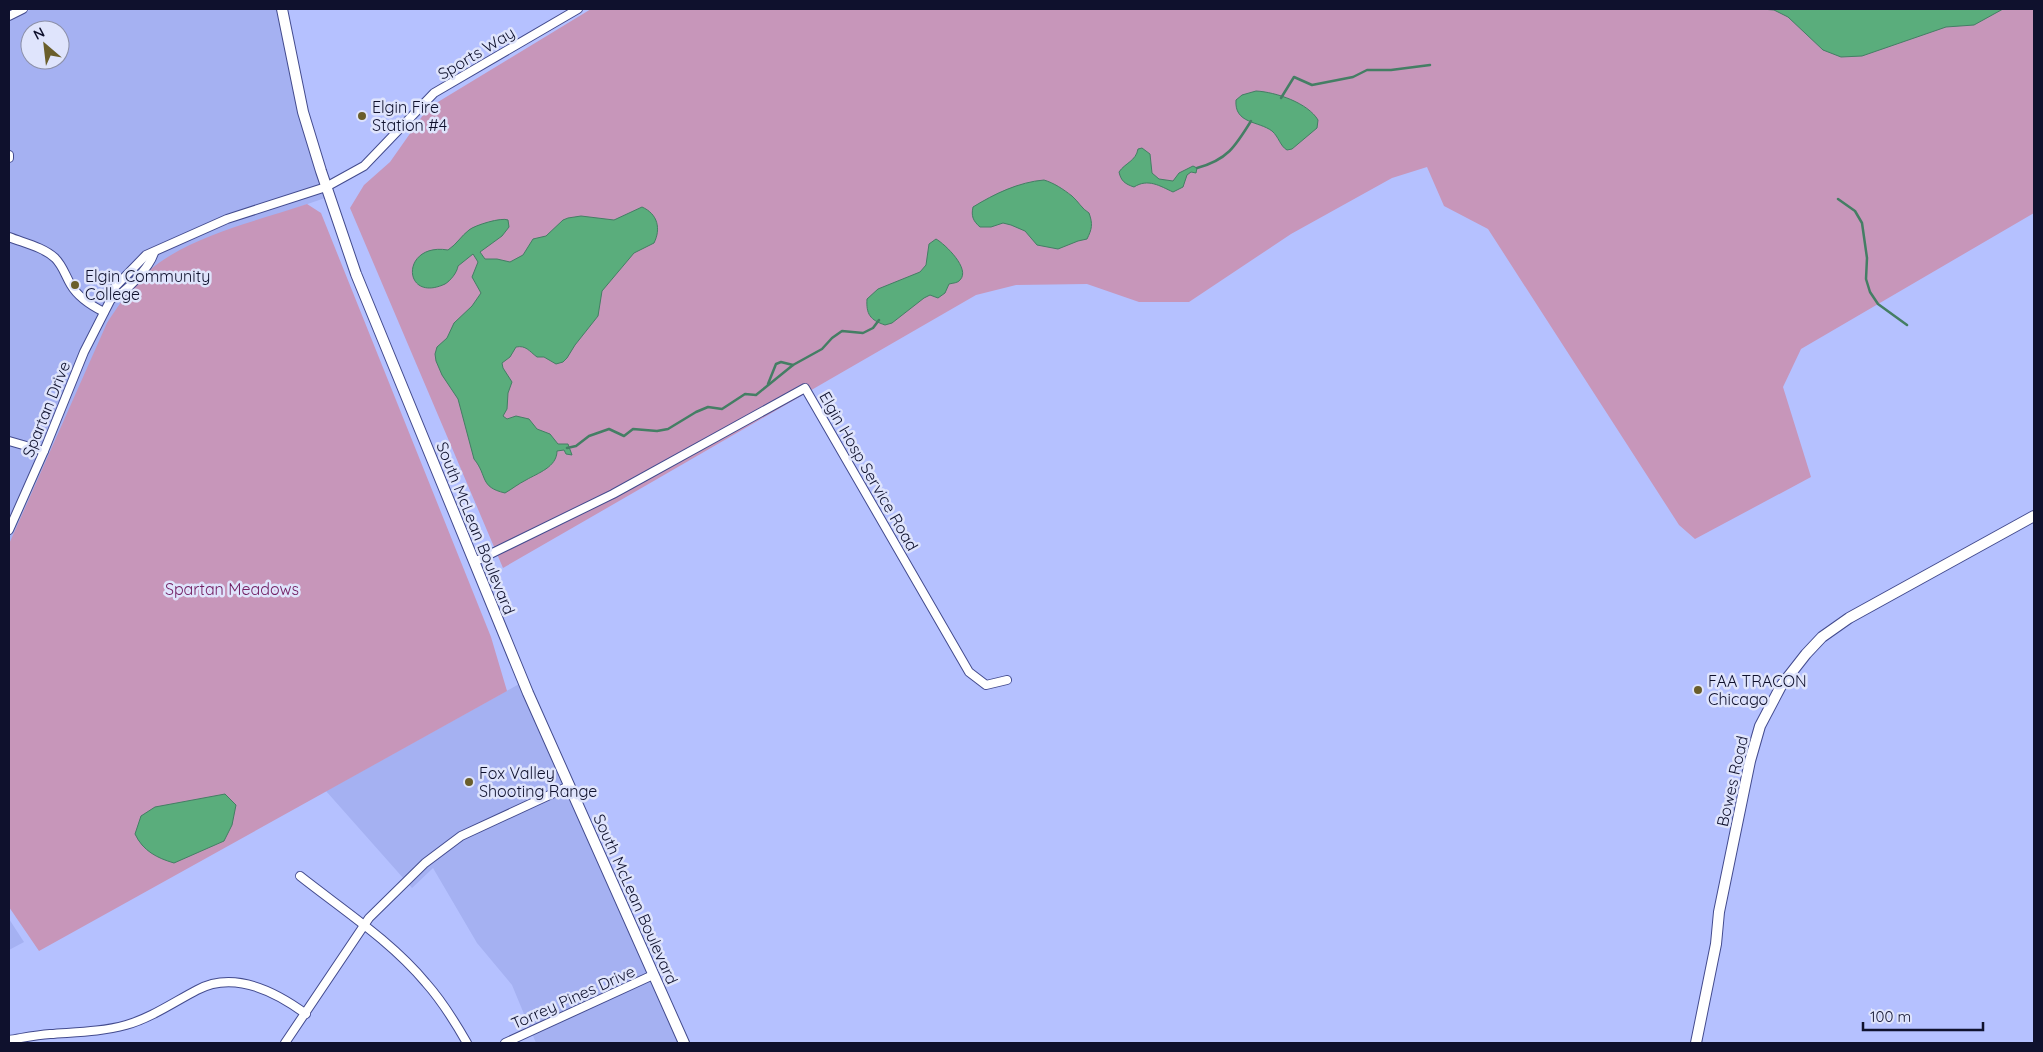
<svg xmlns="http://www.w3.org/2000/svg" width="2043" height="1052" font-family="Quicksand,sans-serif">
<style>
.built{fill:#a5b1f2;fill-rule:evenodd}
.green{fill:#c796ba}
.water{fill:#5aad7c;stroke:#447e64}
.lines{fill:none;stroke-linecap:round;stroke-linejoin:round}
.stream{stroke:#447e64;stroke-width:2.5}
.street-casing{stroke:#434b8e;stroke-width:10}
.secondary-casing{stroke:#434b8e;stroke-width:12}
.street{stroke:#fff;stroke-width:8}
.secondary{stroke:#fff;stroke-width:10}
.poi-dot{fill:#6a5e2b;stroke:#dfe4fc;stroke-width:2}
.labels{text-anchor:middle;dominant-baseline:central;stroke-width:5;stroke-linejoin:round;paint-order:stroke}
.street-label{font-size:16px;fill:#0f112d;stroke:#dfe4fc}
.poi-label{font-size:16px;fill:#0f112d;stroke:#dfe4fc;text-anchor:start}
.park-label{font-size:16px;fill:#732064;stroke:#dfe4fc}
</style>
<rect width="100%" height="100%" fill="#b5c1ff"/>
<g class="built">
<path d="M32,9H282L325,198L215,236L9,554V22ZM30,30H60V60H30Z"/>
<polygon points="521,683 682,1043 536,1043 512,985 477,943 433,868 412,888 326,791"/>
<polygon points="9,919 24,942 9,950"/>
</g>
<g class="green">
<polygon points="591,9 2034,9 2034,213 1801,349 1783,387 1811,477 1695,539 1679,525 1488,229 1444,206 1427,167 1392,178 1291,234 1189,302 1139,302 1087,284 1016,285 976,295 503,568 350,208 364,185 390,162 428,108"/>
<path d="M307,204L321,213L491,637L507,691L39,951L9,907V544L107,323C118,306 130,288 145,274C189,235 252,223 307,204Z"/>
</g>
<g class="water">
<polygon points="1761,9 2003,9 1974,25 1946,27 1862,56 1841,57 1823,50 1788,17 1774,10"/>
<path d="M1256,91C1276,92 1308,103 1318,120L1317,128L1292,149L1287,150C1280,146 1279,137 1272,131C1259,121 1234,124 1236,100L1242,95Z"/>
<path d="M1142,148L1150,154L1152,173L1159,179L1173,181L1179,173L1193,166L1197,168L1196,173L1191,172L1187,175L1183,187L1173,192C1160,186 1148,178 1134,187C1125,184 1121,181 1119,172C1125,163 1136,161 1138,149Z"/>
<path d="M1044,180C1054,183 1063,189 1072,196C1078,201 1082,209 1089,213C1093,224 1092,229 1087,239L1078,241L1058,249L1037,245L1025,231L1011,225L1003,223L991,227H980C973,221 971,216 973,207C994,194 1019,182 1044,180Z"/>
<path d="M642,207C658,214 661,229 654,243L634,253L602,291L598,316L575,345L567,358L563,362L556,364L544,357H537C529,351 526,345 516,347L510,357L502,363L503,368L512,382L508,393L507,409L503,416L507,419L516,416L529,419L537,429L550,434L558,444H568L572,455L566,454L564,450L557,451C557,467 538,473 526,480C518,484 512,489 505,493C479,487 488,476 474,459L458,399L442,375L436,361L435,354L437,347L447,338L454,323L472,306L481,293L472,277L478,262L473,254L458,266C457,273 450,281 445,284C402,304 400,242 448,250C457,244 461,236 469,230C475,225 502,217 508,220L509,227L502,236L480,252L485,259H497L510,262L523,255L533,239L546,236L563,220L568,218L581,216L614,220Z"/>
<path d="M936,239C945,244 971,269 960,280C958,283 953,283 949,284L945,293L938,298L930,295L924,298L892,323L885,325C870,320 866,314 867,299L878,289L920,272L926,265L929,244Z"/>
<path d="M225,794L236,805L232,825L224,841L174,863C157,858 143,851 135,834L141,816L155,807Z"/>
</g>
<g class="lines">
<g class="stream">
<polyline points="1281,98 1294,77 1312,85 1353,77 1367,70 1391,70 1430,65"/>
<path d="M1197,168C1227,160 1235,147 1251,121"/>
<polyline points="1838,199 1855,211 1862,223 1867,258 1866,279 1870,292 1878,304 1907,325"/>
<polyline points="768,384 776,364 781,362 793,365"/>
<polyline points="567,448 576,446 589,436 609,429 624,436 633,429 657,431 668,429 696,412 708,407 722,409 745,394 756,395 793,365 822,349 832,338 842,331 863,333 873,328 879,320"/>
</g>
<defs>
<g id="street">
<polyline points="9,16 23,9"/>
<polyline points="9,155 9,158"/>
<path d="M9,237C24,243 43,247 55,258C63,266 65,275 71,285C78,297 92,306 104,312"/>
<path d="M111,299C126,293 149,268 154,253"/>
<polyline points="9,441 44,451"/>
<polyline points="9,530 44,451 84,352 111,299 112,290 146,255 227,219 326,187 364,166 434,93 578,9"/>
<polyline points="474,562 613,494 805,388 969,672 986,685 1007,680"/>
<path d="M300,876C343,910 391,941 426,983C442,1001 455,1022 467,1043"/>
<path d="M9,1040C22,1038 36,1035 50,1034C76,1032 101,1032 126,1025C151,1018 174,1002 197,990C234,970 276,992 306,1014"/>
<polyline points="285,1043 369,918 425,863 461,836 569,786"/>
<polyline points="505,1043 653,975"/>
</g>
<g id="secondary">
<polyline points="282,9 303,112 321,171 356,274 528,693 684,1043"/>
<polyline points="1696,1043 1716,944 1719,912 1743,795 1750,761 1760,726 1781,686 1806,654 1822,637 1849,618 2034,516"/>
</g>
</defs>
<use href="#street" class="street-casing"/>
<use href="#secondary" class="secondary-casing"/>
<use href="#street" class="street"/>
<use href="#secondary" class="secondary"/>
</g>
<g class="poi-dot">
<circle cx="362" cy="116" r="5"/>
<circle cx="75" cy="285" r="5"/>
<circle cx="1698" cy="690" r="5"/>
<circle cx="469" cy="782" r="5"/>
</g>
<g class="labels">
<g class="street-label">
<text transform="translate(476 53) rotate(-31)">Sports Way</text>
<text transform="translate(46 409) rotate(-68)">Spartan Drive</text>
<text transform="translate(869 471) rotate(60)">Elgin Hosp Service Road</text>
<text transform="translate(476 528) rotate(68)">South McLean Boulevard</text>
<text transform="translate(1732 781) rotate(-77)">Bowes Road</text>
<text transform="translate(636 899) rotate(66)">South McLean Boulevard</text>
<text transform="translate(573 997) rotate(-24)">Torrey Pines Drive</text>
</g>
<g class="poi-label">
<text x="372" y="107">Elgin Fire<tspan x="372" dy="18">Station #4</tspan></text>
<text x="85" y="276">Elgin Community<tspan x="85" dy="18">College</tspan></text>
<text x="1708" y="681">FAA TRACON<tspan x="1708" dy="18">Chicago</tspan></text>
<text x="479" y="773">Fox Valley<tspan x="479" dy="18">Shooting Range</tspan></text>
</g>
<g class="park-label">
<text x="232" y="589">Spartan Meadows</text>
</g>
</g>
<rect width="2043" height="1052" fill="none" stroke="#0f112d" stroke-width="20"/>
<g transform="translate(45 45) rotate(332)"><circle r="24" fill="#dfe4fc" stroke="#8c90a9"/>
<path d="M0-4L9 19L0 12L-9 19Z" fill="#6a5e2b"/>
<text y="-8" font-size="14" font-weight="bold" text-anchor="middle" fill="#0f112d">N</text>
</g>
<path d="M1863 1022v8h120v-8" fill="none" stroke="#0f112d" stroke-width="2.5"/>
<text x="1870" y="1022" font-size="15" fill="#0f112d" stroke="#dfe4fc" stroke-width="4" paint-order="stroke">100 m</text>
</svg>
